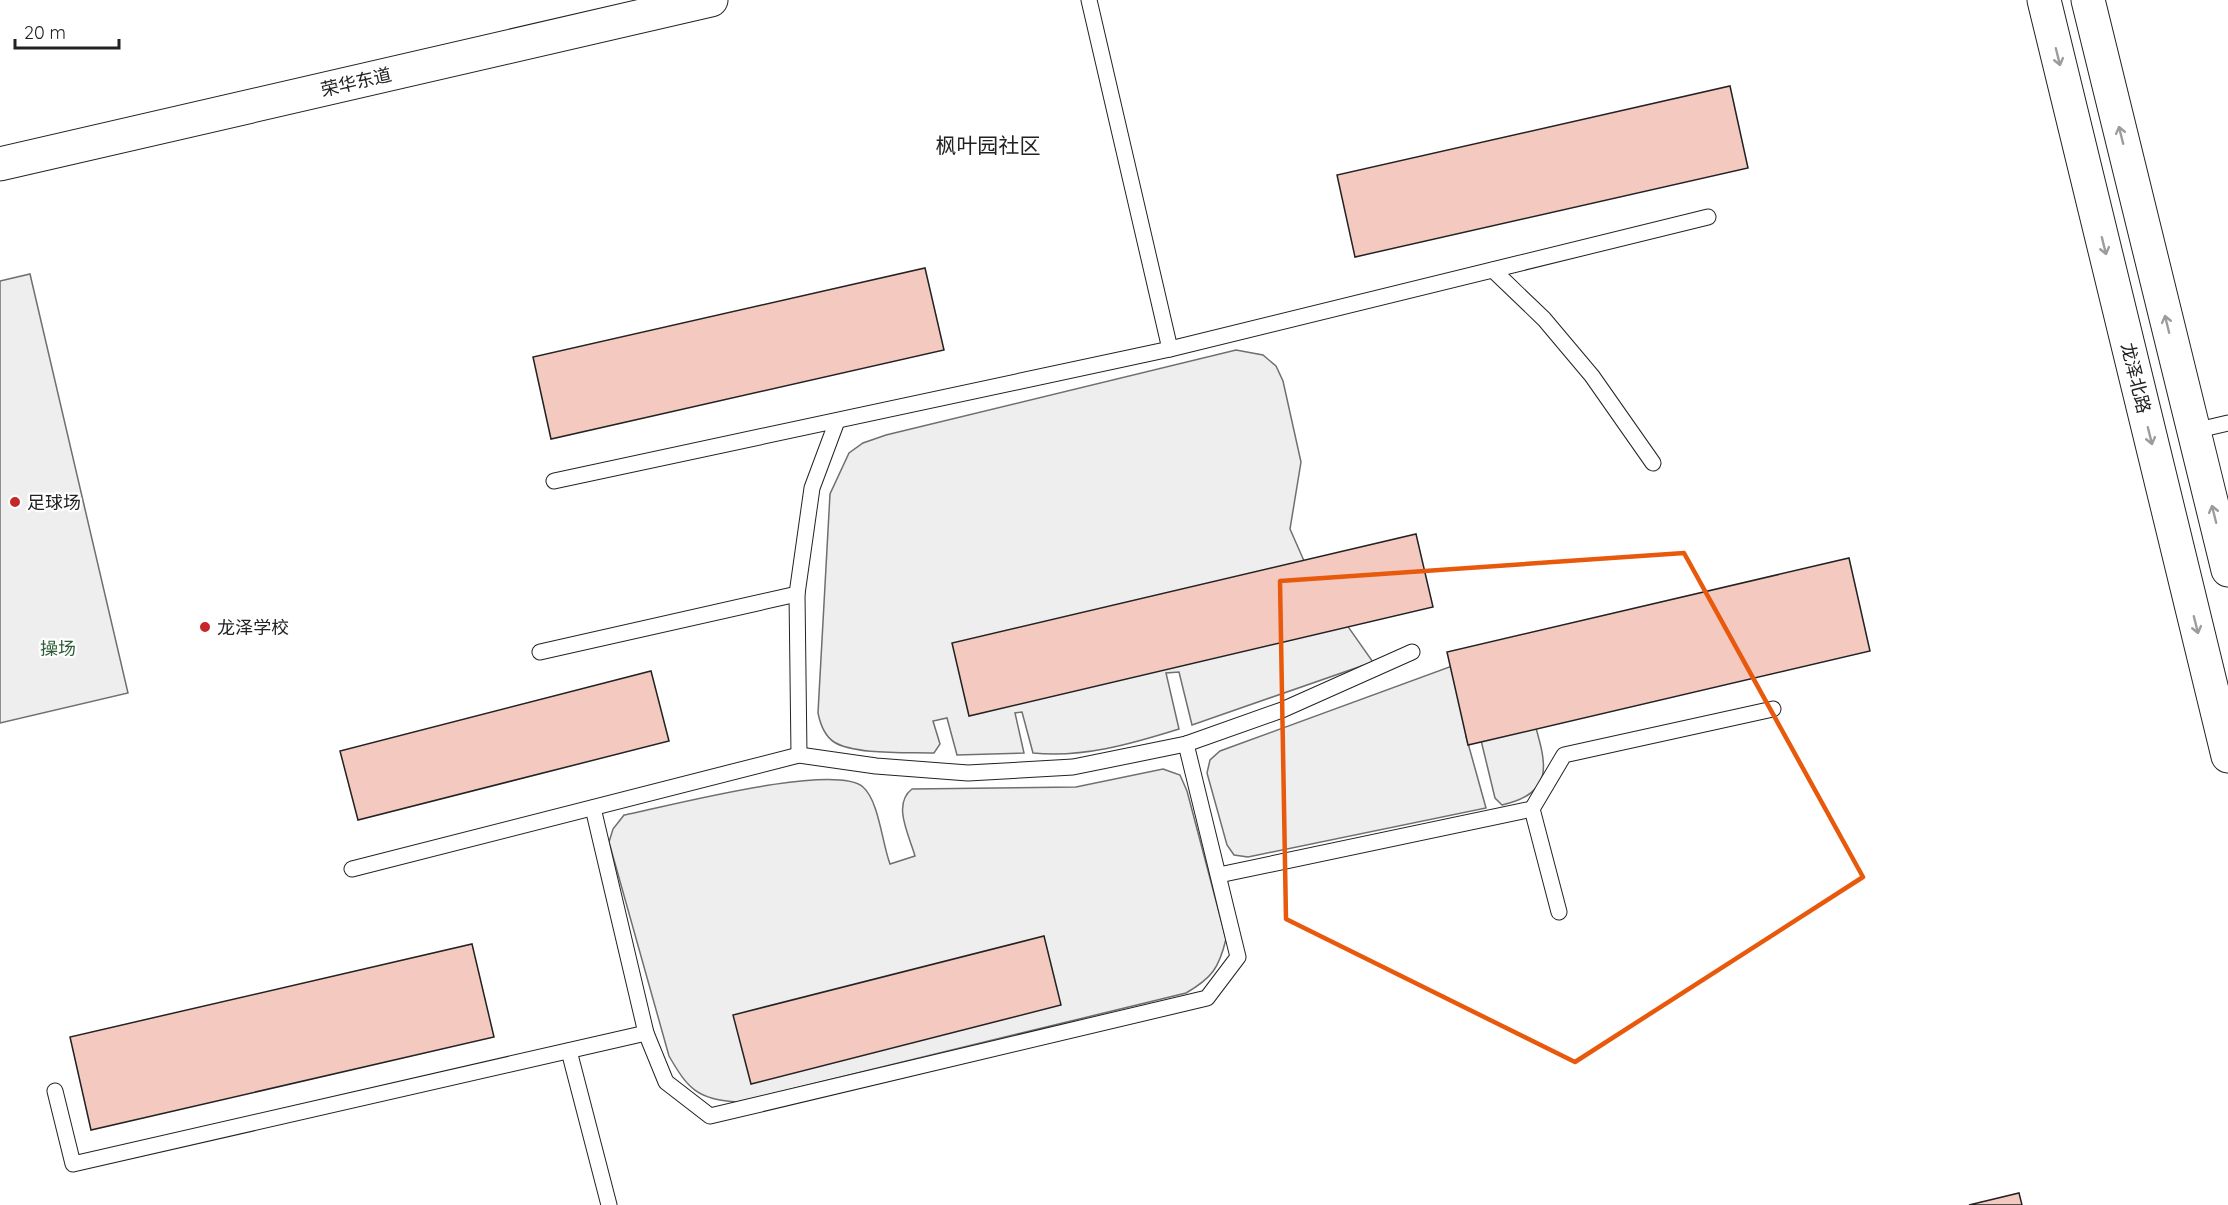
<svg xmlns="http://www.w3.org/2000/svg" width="2228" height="1205" font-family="Quicksand,'Noto Sans SC',sans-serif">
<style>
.green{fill:#eee;stroke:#6f6f6f;stroke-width:1.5}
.building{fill:#f3c9c0;stroke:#222;stroke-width:1.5}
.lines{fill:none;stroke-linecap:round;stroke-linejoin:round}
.lane-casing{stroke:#222;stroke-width:17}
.secondary-casing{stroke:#222;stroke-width:35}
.lane{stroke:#fff;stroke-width:15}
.secondary{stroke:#fff;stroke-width:33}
.oneway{stroke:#9c9c9c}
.marked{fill:none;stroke:#e8590c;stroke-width:4.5;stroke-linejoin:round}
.poi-dot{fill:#c62828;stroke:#fff;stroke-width:2}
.labels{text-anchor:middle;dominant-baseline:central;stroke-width:4.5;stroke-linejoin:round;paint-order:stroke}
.street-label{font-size:18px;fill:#222;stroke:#fff}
.poi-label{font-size:18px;fill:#222;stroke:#fff;text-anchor:start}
.park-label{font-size:18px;fill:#2f5e38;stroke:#fff}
.quarter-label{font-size:21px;fill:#222;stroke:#fff}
</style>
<rect width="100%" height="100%" fill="#fff"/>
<g class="green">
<polygon points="30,274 128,693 0,723 0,281"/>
<path d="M1236,350L1263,355L1276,366L1283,381L1301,462L1290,529L1308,570L1373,662L1192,725L1179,672L1166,673L1179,729C1131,744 1083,758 1033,753L1022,712L1015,713L1024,753L957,755L947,718L933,721L940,744L934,753C909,752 854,755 834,742C825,736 820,723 818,713L830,494L849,453L863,443L886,435Z"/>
<path d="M1493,651L1518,662C1523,682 1529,702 1534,721C1546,763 1556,793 1502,805L1495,798L1479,732L1466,736L1486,808L1248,857L1234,855L1227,845L1207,773L1210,760L1220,751Z"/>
<path d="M1163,769L1180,775L1187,791L1226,939C1219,968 1212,978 1186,993L738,1102C698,1100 688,1089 669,1056L609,842L613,829L624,815C665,807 834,762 863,787C879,801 882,843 890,864L915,856C909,835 892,804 912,789L1076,787Z"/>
</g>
<g class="building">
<polygon points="1730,86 1748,168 1355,257 1337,175"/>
<polygon points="925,268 944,350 551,439 533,357"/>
<polygon points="1416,534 1433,607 969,716 952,643"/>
<polygon points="1849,558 1870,651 1468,745 1447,652"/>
<polygon points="651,671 669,741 358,820 340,751"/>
<polygon points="1044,936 1061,1005 751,1084 733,1015"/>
<polygon points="472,944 494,1037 91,1130 70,1037"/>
<polygon points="2019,1193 2022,1205 1969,1205"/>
</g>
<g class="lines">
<defs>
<g id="lane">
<polyline points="1089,0 1170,349"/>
<polyline points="1493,270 1544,319 1592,376 1653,463"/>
<polyline points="2194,431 2228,423"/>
<polyline points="554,481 1170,349 1708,217"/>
<polyline points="540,652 797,594"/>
<polyline points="799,755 797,594 812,488 837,421"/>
<polyline points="593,808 646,1033 666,1082 710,1116 1207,998 1238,957 1186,744"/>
<polyline points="1532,809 1564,755 1773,709"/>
<polyline points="352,869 799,755 876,766 968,773 1073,767 1186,744 1282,710 1412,652"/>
<polyline points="1219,875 1532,809 1559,912"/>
<polyline points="569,1051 609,1205"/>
<polyline points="55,1091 73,1164 646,1033"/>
</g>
<g id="secondary">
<polyline points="2044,0 2228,756"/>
<polyline points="2088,0 2228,570"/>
<polyline points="0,164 711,0"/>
</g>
</defs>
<use href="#lane" class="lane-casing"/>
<use href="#secondary" class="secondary-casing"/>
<use href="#lane" class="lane"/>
<use href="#secondary" class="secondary"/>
</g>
<defs><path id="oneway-shaft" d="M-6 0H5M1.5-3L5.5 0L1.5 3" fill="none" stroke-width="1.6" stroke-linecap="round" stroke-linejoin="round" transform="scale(1.5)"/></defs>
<g class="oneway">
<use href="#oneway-shaft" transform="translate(2058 57) rotate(76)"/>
<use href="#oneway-shaft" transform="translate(2121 135) rotate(-104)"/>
<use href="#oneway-shaft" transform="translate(2104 246) rotate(76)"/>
<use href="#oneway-shaft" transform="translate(2167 324) rotate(-104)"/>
<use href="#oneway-shaft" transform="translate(2150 436) rotate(76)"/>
<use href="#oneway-shaft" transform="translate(2214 514) rotate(-104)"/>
<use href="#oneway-shaft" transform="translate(2196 625) rotate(76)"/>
</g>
<path class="marked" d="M1684,553L1863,877L1575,1062L1286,919L1280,581Z"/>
<g class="poi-dot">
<circle cx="15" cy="502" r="6"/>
<circle cx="205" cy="627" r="6"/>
</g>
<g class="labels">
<g class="street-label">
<text transform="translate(356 82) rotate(-13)">荣华东道</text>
<text transform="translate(2136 378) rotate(76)">龙泽北路</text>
</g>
<g class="poi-label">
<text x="27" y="502">足球场</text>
<text x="217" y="627">龙泽学校</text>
</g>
<g class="park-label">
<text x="58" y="648">操场</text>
</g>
<g class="quarter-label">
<text x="988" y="145">枫叶园社区</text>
</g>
</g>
<path d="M15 39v9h104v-9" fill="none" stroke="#222222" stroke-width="3"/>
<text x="24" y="39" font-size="18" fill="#222222" stroke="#ffffff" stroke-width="4.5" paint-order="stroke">20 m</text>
</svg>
